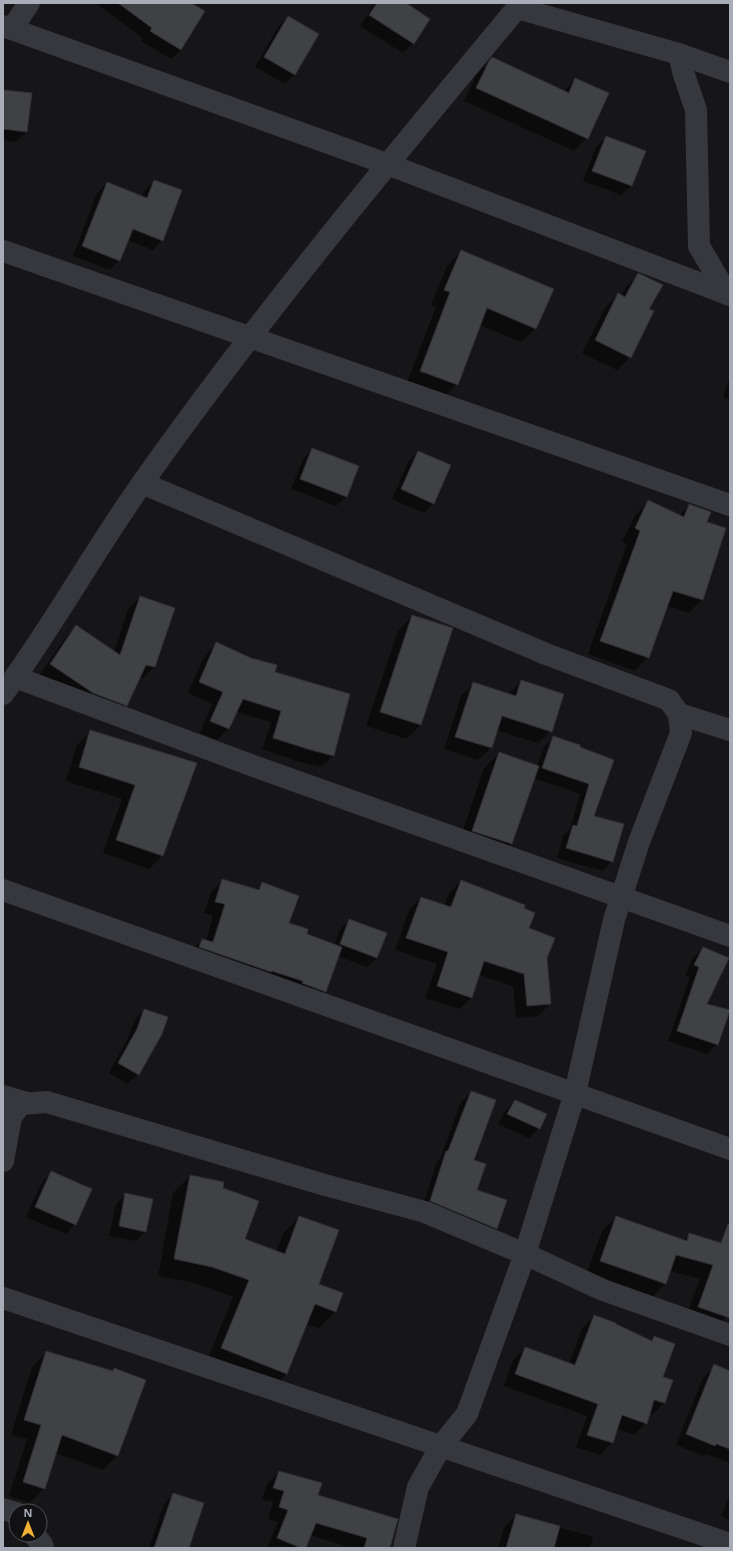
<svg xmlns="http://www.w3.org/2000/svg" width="733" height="1551" font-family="'Open Sans',sans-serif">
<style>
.shadow{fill:#0007}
.building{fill:#404145;stroke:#303034}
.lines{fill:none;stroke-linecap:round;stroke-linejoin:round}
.minor{stroke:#37383d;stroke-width:22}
</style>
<rect width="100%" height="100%" fill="#161618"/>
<g class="shadow">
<polygon points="100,3 189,3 181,50 171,59 141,41 143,38 98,5"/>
<polygon points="375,3 404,3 413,43 403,53 360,26"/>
<polygon points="288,17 295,74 285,84 255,67 278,27"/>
<polygon points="493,58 564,91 576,79 587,138 574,151 464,101 476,75"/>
<polygon points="3,91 30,94 26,132 16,142 3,140"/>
<polygon points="606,137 631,186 621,195 583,181 596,147"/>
<polygon points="154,181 162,240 153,250 127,240 120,260 110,270 73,256 97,193 107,183 142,197 144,191"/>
<polygon points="462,251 536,328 521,342 480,325 457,384 443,399 406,385 436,307 431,305 447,266"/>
<polygon points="639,275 648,309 630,357 617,370 582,353 605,308 618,294 621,296 625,288"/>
<polygon points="730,376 730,400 723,398"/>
<polygon points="313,449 358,467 346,497 336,506 291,489 303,459"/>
<polygon points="418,452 434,503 424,513 392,499 408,462"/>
<polygon points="649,501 679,516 689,505 706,522 702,599 689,613 667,606 648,657 635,671 588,654 627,544 622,542 635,515"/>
<polygon points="140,597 173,608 154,667 142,679 139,678 127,705 115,717 39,676 65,638 76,627 114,652 128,609"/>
<polygon points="412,616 421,725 406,739 366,726 398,631"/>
<polygon points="217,644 250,658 273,672 333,756 322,767 299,762 262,749 271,722 236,712 229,729 217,740 200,733 212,704 188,693 205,655"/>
<polygon points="521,681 551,731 538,743 496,730 491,748 478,760 444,749 461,696 474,683 508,695"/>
<polygon points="91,731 195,764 162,856 149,869 103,853 122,799 66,781 77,745"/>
<polygon points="553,737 613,760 593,816 612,861 603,871 557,858 563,836 570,829 580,794 533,778 511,844 497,858 458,845 484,768 499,753 537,766 544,747"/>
<polygon points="223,880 256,890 262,883 288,924 306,935 334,945 340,930 349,920 377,958 367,967 337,956 325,991 313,1003 190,952 202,940 206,941 213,916 204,913 211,892"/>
<polygon points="461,881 545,958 550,1004 538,1016 516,1018 513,986 479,975 472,997 460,1009 425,998 437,964 395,950 409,910 421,898 444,906 449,893"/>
<polygon points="703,948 706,1005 717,1044 707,1054 668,1041 690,977 685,975 693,958"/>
<polygon points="145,1010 161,1034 138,1074 128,1084 109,1073 127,1040 135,1019"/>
<polygon points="471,1092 473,1160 476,1190 496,1228 486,1238 421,1211 437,1162 440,1159 461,1102"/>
<polygon points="515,1101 539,1128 529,1138 498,1124 505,1111"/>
<polygon points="52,1172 75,1224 66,1234 26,1217 42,1182"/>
<polygon points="190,1176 222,1188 243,1240 276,1252 283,1234 299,1217 317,1285 336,1311 319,1328 306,1324 286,1374 270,1391 205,1365 233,1297 195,1283 158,1276 173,1193"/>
<polygon points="126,1194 145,1231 136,1241 109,1236 116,1204"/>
<polygon points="616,1217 683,1241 690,1234 730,1247 730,1307 726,1317 712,1331 684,1321 700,1279 670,1271 665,1284 651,1298 586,1275 602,1231"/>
<polygon points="594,1316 650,1341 654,1337 662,1378 672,1381 664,1403 652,1415 649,1413 646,1423 634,1435 616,1429 612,1443 600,1455 576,1447 587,1416 504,1386 513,1360 525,1348 569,1364 582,1328"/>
<polygon points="47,1352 111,1372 114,1370 117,1456 103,1470 55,1453 44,1488 30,1503 9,1496 27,1439 11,1435 32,1367"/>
<polygon points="713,1368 730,1374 730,1463 706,1454 704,1456 676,1445 703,1378"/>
<polygon points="279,1472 389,1548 351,1548 310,1535 305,1548 267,1548 278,1522 268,1519 273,1502 262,1500 267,1484"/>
<polygon points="173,1494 188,1548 149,1548 164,1504"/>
<polygon points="730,1495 730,1520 721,1516"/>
<polygon points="516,1515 593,1537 590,1548 498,1548 504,1528"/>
</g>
<g class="building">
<polygon points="118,3 191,3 205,11 181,50 150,31 152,28"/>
<polygon points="377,3 406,3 430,19 414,44 369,15"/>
<polygon points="288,16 319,34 295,75 264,57"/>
<polygon points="492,57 569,93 575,78 609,93 588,139 476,88 489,61"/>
<polygon points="3,90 32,93 27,132 3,129"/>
<polygon points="606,136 646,151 632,186 592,171"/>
<polygon points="154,180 182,190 163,241 133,229 120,261 82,246 107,182 147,198"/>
<polygon points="461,250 554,289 536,329 487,308 458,385 420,371 450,292 444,290"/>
<polygon points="638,273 663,285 649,309 654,311 631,358 595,340 618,293 625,297"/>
<polygon points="312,448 359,466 347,497 300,479"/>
<polygon points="418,451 451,465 434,504 401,489"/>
<polygon points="648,500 684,517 689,504 711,512 707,522 726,528 703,600 673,591 649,658 600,641 640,531 635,528"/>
<polygon points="140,596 175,608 155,667 146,665 127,706 93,693 50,664 76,625 120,655"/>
<polygon points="412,615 453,628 421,725 380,712"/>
<polygon points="216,642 251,658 277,665 275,672 350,694 334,756 311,750 273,738 281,711 243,699 229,729 210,721 223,692 199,682"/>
<polygon points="521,680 564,694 552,732 502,716 492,748 455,737 473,682 516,696"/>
<polygon points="90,730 197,763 163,856 116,840 135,785 79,767"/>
<polygon points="553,736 580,745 580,747 614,760 594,816 624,824 613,862 566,848 573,825 577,826 589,784 542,768"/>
<polygon points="499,752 539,766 512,844 472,831"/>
<polygon points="222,879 259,890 262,882 299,896 289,923 308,929 307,934 342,947 326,992 302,983 303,981 272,971 271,972 199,947 202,939 213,942 225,904 215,902"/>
<polygon points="461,880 525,905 524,908 535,913 529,928 555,938 547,958 551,1004 527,1006 524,974 484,961 472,998 437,986 448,952 406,938 421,897 451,907"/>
<polygon points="349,919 387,933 377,958 340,944"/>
<polygon points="703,947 729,958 707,1004 730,1010 718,1045 677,1031 699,967 694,965"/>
<polygon points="144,1009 168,1017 162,1034 139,1075 118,1063 137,1029"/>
<polygon points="471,1091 496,1100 474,1160 486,1164 477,1190 507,1200 497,1229 430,1201 446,1151 448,1151"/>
<polygon points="515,1100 547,1114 540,1129 507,1114"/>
<polygon points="51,1171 92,1189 76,1225 35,1207"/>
<polygon points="190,1175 224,1182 223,1188 259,1201 245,1239 285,1254 299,1216 339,1230 319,1284 343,1293 336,1312 315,1304 287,1374 221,1348 249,1280 212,1267 174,1259"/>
<polygon points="125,1193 153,1199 146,1232 119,1226"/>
<polygon points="616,1216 687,1241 689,1233 721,1243 728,1224 730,1224 730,1318 698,1307 713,1265 676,1255 666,1284 600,1261"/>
<polygon points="594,1315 616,1323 616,1324 652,1341 654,1336 675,1344 663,1377 673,1380 665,1403 654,1400 647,1424 622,1415 613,1443 587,1435 598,1404 515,1374 525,1347 575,1365"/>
<polygon points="46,1351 113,1371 114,1368 146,1380 118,1456 62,1435 45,1489 23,1482 41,1425 24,1420"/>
<polygon points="714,1364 730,1371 730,1449 716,1444 715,1446 686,1434"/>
<polygon points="279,1471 322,1483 318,1495 398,1519 390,1548 364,1548 367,1538 316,1523 306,1548 301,1548 277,1538 288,1510 279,1507 284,1491 273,1488"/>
<polygon points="173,1493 204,1503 189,1548 154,1548"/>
<polygon points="516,1514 560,1526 554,1548 506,1548"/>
</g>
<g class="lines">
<g class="minor">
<polyline points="3,26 387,164 730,295"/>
<polyline points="12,29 29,3"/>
<polyline points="679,54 684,75 696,110 699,246 727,294"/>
<polyline points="3,251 730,505"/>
<polyline points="142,483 546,654 669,700 679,714 681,733 639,842 614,920 575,1093 525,1254 467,1414 441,1446 418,1487 404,1548"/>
<polyline points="15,677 259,768 730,936"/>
<path d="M3,694C53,626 94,551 143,482C259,318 388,163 517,8L679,54L730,72"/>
<polyline points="679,714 730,730"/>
<polyline points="3,890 730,1149"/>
<polyline points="3,1096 27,1103"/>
<polyline points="3,1161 11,1117 21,1104 47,1102 325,1185 425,1212 525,1254 603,1290 730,1335"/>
<polyline points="3,1298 730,1544"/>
<polyline points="3,1509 16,1513"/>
<polyline points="34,1535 42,1544 43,1548"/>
</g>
</g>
<rect width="733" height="1551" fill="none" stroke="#a8adb8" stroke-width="8"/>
<g transform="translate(28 1523)"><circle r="19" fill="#111113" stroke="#4d4f55"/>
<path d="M0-3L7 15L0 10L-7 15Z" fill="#f2b134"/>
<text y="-6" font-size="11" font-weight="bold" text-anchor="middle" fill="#a8adb8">N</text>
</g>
</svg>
